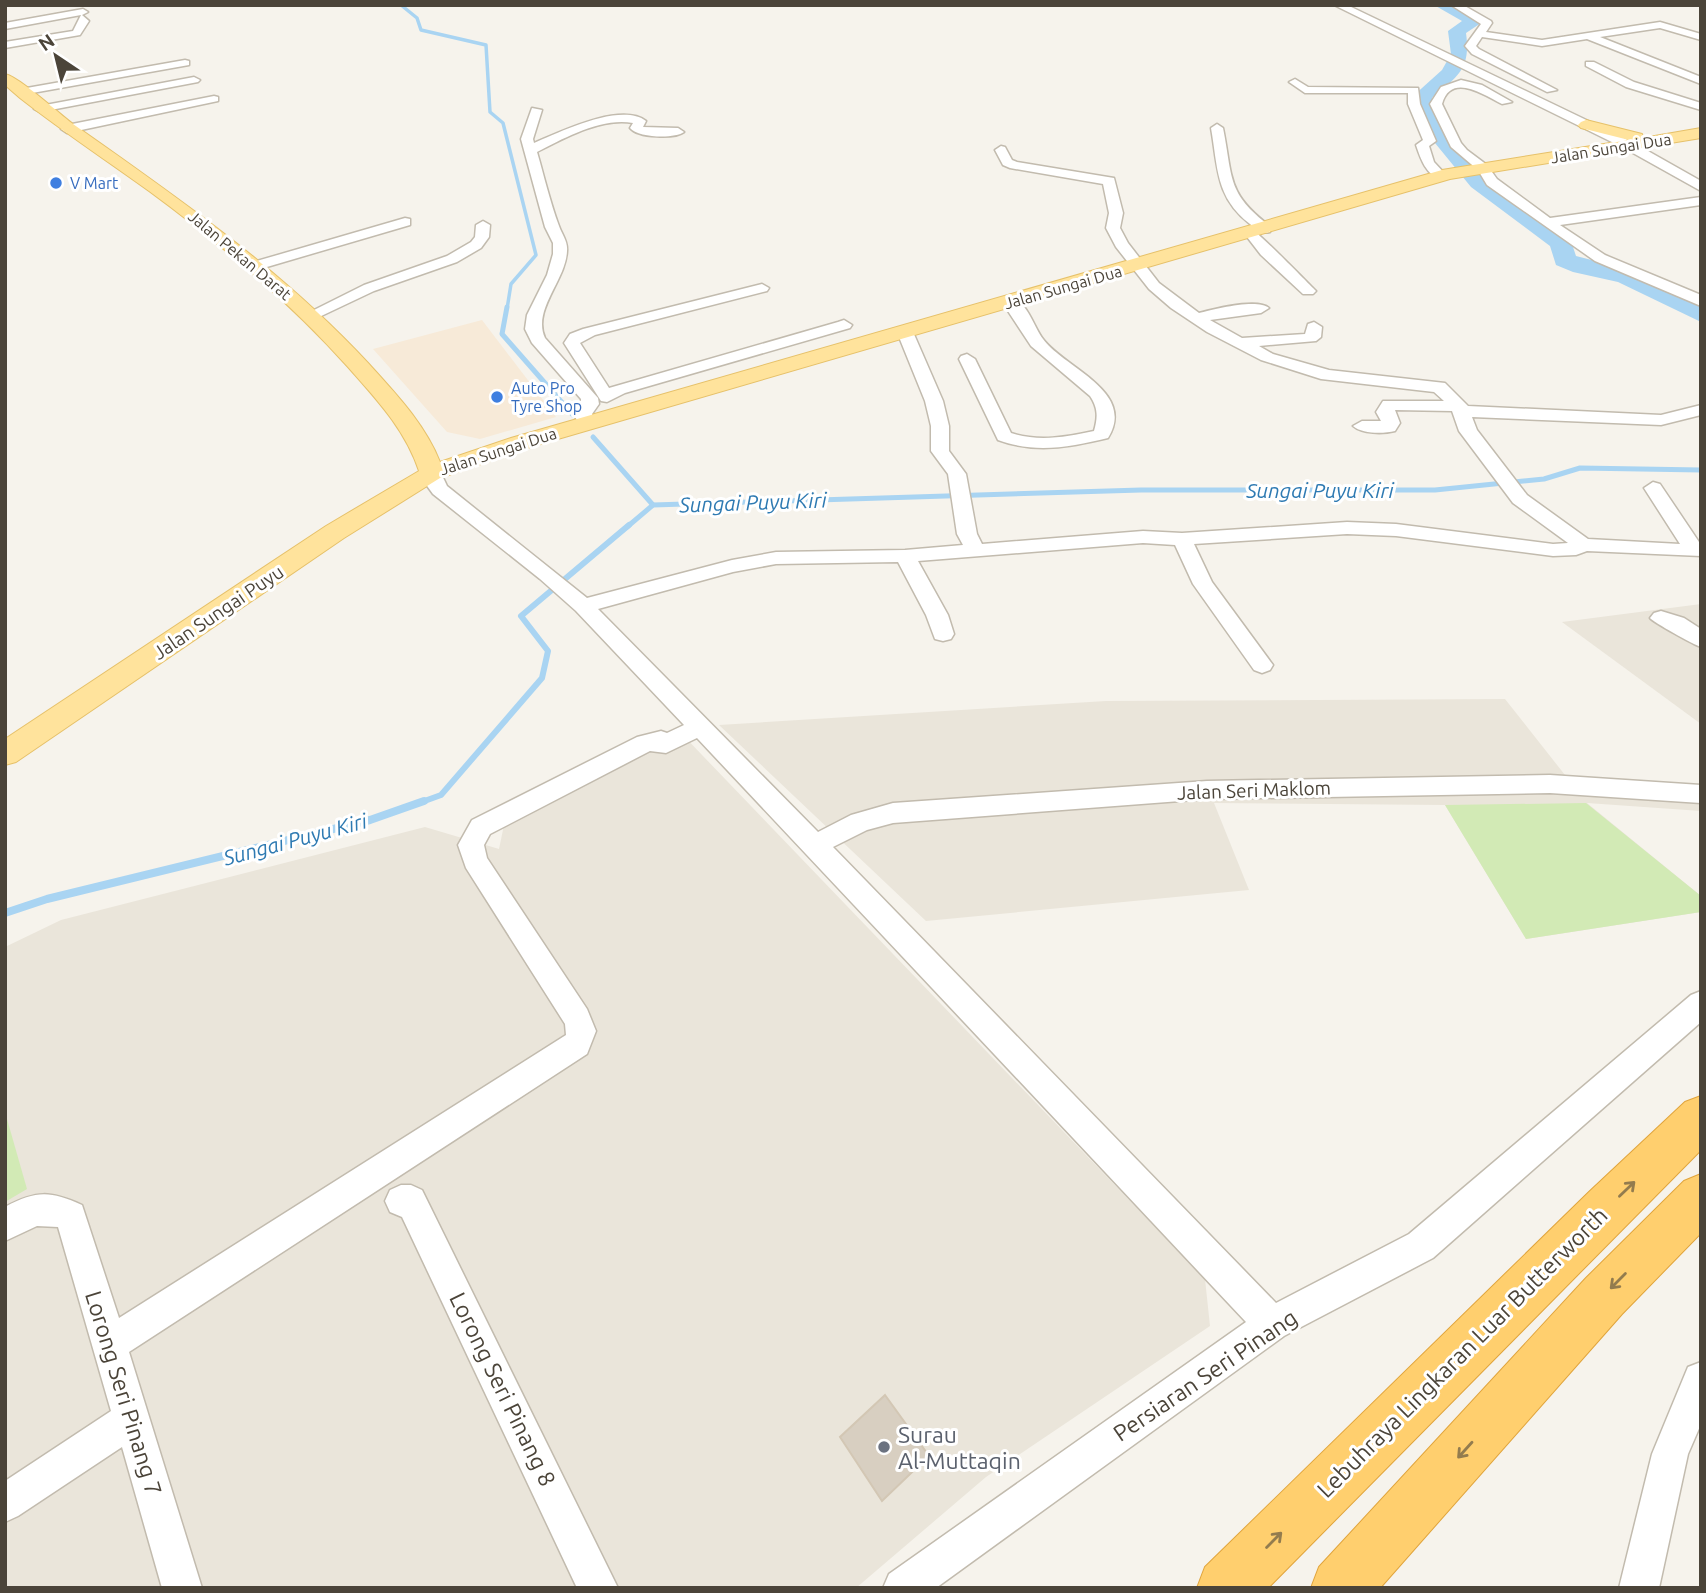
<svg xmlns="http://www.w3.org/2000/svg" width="1706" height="1593" font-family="Ubuntu,sans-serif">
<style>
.residential{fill:#eae5da}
.commercial{fill:#f7ead8}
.green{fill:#d2eab5}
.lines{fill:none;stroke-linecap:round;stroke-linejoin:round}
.stream-far3{stroke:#a9d4f2;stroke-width:3.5}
.stream-far2{stroke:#a9d4f2;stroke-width:5}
.stream-far1{stroke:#a9d4f2;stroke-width:6}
.stream{stroke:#a9d4f2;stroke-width:8}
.river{fill:#a9d4f2;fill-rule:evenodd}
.building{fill:#d8cfc1;stroke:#d3c7b4;stroke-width:2}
.minor-casing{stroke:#c2bbae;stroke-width:3}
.major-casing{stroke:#e6c16a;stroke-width:2}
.highway-casing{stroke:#e0a43c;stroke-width:2}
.minor{fill:#fff;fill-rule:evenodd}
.major{fill:#ffe39c;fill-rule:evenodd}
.highway{fill:#ffcf6e;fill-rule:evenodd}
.oneway{stroke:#937c4e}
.shop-dot{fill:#3f7fe0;stroke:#fff;stroke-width:2.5}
.worship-dot{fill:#6b7280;stroke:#fff;stroke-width:2.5}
.labels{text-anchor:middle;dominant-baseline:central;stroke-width:6;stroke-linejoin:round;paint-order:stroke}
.far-street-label{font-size:16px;fill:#4b4439;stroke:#fff}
.far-shop-label{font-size:16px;fill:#366cbe;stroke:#fff;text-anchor:start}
.street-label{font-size:19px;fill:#4b4439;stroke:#fff}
.water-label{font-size:21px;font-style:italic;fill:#2e7ab2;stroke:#fff}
.near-street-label{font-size:23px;fill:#4b4439;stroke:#fff}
.near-worship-label{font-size:23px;fill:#5b616d;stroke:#fff;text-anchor:start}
</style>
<rect width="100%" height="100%" fill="#f6f3ec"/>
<g class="residential">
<polygon points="1701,604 1701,724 1562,622"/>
<polygon points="1505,699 1565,775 1701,788 1701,811 1587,803 1701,896 1701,912 1526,939 1445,805 1214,803 1249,890 926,921 719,725 1106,701"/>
<polygon points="679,731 1205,1279 1210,1326 986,1477 856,1588 5,1588 5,947 61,920 425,827 499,849 504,825"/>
</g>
<polygon class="commercial" points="482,320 556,417 480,439 447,432 373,349"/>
<g class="green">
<polygon points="1586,803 1701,896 1701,912 1526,939 1445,805"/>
<polygon points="7,1119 27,1189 5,1202 5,1120"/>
</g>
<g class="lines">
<polyline class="stream-far3" points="401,5 417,18 421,30 486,45 490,112 503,123 536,255 511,284 507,309"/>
<g class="stream-far2">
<polyline points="507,307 502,334 573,415"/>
<polyline points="593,437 653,505"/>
<polyline points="627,527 653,505 1141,490 1435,490 1544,479 1580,468 1701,470"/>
</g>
<polyline class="stream-far1" points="419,803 441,795 542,678 548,651 521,616 629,525"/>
<polyline class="stream" points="5,913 47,899 370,820 424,801"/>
<path class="river" d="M1434,5H1456L1484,21L1466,33C1471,69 1458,76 1432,98L1446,130L1487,177L1570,238L1576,256L1635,271L1701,304V322L1618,282L1573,272L1556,265L1550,246L1471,187L1426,132L1412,97L1442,70L1451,54L1448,31L1462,21Z"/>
</g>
<polygon class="building" points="885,1395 929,1456 882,1501 840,1437"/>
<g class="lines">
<defs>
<g id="minor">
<polygon points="1334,5 1347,5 1632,142 1701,181 1701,191 1624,148"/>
<polygon points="1451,5 1463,5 1491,21 1492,23 1486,32 1542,40 1660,22 1701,34 1701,40 1660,28 1600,37 1701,77 1701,84 1587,39 1542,46 1482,37 1476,46 1479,49 1557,90 1547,92 1472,54 1465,46 1481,24"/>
<polygon points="83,9 88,12 82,15 89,21 80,35 5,48 5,42 73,31 81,15 5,29 5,23"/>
<polygon points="185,60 189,61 189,65 21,95 15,92 21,89"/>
<polygon points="1586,62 1594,62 1634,82 1701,103 1701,110 1626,87 1586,66"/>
<polygon points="194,77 200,80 198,82 40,112 34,109 40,106"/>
<path d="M1295,79L1308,87L1418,88L1420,104L1436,141L1429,146L1434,162L1447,176L1441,180C1426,174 1421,160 1416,145L1423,140L1408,104V93H1305L1289,82Z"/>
<path d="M1461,80L1482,85L1512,102L1502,104C1484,95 1451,72 1442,104L1461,143L1467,150L1487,165L1497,179L1550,218L1701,197V205L1560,225L1605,255L1701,295V306L1595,261L1487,185L1478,170L1451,147L1430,104L1441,87Z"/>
<polygon points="214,96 218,97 218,101 67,133 61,129 67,125"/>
<path d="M532,108L542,110L533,139L534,143C560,132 621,102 646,121L643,127L678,128L684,132C675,139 638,138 630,128L633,123C602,117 564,138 537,152C544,176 550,202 559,226C562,235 568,241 567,251C566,280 532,310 545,338L598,398L599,404L592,414L595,423L586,428L580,427L574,414L581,404V399L532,343L525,329L527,315L547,275L553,254V243L545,227L521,139Z"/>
<path d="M1217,124L1223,128C1233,177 1226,193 1270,226V232C1261,234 1257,230 1250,224C1215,197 1218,167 1211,128Z"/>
<path d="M1001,146L1005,147L1012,160L1017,162L1114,178L1123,213L1120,228L1128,243L1159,283L1199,313C1214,309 1258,298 1269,308L1261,313L1210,320L1242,338L1305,334L1308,324L1314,322L1322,327L1321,337L1316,341L1259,346L1273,354L1329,370L1445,383L1468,406L1661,415L1701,405V415L1661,425L1472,417L1477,430L1527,495L1588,539L1680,544L1644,488L1653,482L1660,484L1701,545V556L1587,551L1576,555L1553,556L1396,536L1347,534L1194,544L1212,582L1273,665L1270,670L1262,673L1254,670L1193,584L1175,545L1143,543L918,561L948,615L954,634L951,639L943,641L935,639L926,615L898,562L776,564L733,572L598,609L818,832L851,815L893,803L1207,781L1550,775L1701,785V803L1550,793L1207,799L893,823L867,830L833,847L1276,1303L1409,1234L1691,995L1701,991V1022L1433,1258L1284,1336L936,1588H883L889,1574L1246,1322L697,738L666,753L650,751L490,834L484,845L487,858L587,1009L596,1031L587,1054L129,1352L202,1588H162L122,1447L18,1516L5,1522V1481L111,1411L58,1227L37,1226L5,1241V1207C37,1190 50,1191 82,1205L119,1318L566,1035L565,1024L466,868L458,845L472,820L637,737L661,731L667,733L684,725L576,611L540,579L433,494L425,483L423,473L425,469H439L447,486L587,598L732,560L776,552L905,550L963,545L957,534L948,474L931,451V426L925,401L897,332L905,327L913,332L943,401L949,426V451L966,474L977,534L982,544L1143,531L1182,533L1347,522L1396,524L1553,544L1568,543L1513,503L1459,431L1452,411L1395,410L1400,423L1395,431C1383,434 1362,434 1353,426L1362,421H1381L1376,412L1383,401H1444L1434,392L1321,379L1261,360L1207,332L1171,308L1149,289L1116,247L1106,228L1109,213L1103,184L1010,168L1003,165L995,150Z"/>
<polygon points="405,218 410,219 410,225 260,269 255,270 248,266 250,263"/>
<polygon points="483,221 490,225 489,237 481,248 457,262 374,291 317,318 307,318 304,315 364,285 447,256 471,242 475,237 476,225"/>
<path d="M1251,229C1257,231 1304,279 1313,288L1316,291L1313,294H1303L1261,255L1244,233Z"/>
<polygon points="762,284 769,288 767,291 595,335 580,343 609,388 838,322 844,320 852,325 850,328 625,393 607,402 601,401 564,343 570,334 583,329"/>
<path d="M1010,297C1028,302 1033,326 1043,339C1064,368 1137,391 1108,438C1070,447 1036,454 998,440L959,359L961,356L967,354L975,359L1011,433C1038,442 1067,437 1094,431C1098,417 1098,408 1090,396L1031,346L1002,302Z"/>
<path d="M1661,611L1684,618L1701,629V647C1694,645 1653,622 1650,618L1654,613Z"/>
<polygon points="401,1185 411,1185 422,1190 618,1588 577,1588 402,1217 390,1212 385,1201 390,1190"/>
<polygon points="1701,1362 1701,1424 1688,1454 1659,1588 1619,1588 1652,1454 1688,1367"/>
</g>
<path id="major" d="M5,74C21,78 58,113 73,124C178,198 281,269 369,364C396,394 425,424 440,462L511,438L1442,170L1629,140L1581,128L1578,125L1581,122L1586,120L1642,134L1643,138L1701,128V138L1450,179L527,448L440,478L344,538L16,762L5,765V739L326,526L419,471C405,429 376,399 348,367C289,301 221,244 149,191C106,160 62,131 20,98L5,85Z"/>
<g id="highway">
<polygon points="1701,1096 1701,1150 1268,1588 1197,1588 1205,1567 1589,1192 1685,1102"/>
<polygon points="1701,1174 1701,1233 1622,1314 1380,1588 1311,1588 1319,1567 1586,1278 1684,1181"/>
</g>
</defs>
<use href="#minor" class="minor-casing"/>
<use href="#major" class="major-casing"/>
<use href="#highway" class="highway-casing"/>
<use href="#minor" class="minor"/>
<use href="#major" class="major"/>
<use href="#highway" class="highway"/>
</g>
<defs><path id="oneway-shaft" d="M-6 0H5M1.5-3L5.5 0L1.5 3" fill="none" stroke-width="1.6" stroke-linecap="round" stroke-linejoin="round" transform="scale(1.75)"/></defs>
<g class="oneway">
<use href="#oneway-shaft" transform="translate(1627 1189) rotate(-44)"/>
<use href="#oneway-shaft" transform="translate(1618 1281) rotate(135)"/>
<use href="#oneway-shaft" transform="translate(1465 1450) rotate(132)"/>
<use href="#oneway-shaft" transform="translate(1274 1540) rotate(-45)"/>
</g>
<g class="shop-dot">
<circle cx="56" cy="183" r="7"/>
<circle cx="497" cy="397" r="7"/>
</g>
<circle class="worship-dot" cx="884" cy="1447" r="7"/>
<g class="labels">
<g class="far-street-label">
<text transform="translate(1611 148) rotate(-9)">Jalan Sungai Dua</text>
<text transform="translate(240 255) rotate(40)">Jalan Pekan Darat</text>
<text transform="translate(1063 287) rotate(-16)">Jalan Sungai Dua</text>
<text transform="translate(498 451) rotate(-18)">Jalan Sungai Dua</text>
</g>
<g class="far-shop-label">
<text x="70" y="183">V Mart</text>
<text x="511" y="388">Auto Pro<tspan x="511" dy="18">Tyre Shop</tspan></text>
</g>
<g class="street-label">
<text transform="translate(218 612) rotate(-34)">Jalan Sungai Puyu</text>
<text transform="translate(1254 790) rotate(-2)">Jalan Seri Maklom</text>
</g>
<g class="water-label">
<text x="1320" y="490">Sungai Puyu Kiri</text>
<text transform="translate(753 502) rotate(-2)">Sungai Puyu Kiri</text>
<text transform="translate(295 839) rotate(-15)">Sungai Puyu Kiri</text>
</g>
<g class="near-street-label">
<text transform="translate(1462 1352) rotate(-45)">Lebuhraya Lingkaran Luar Butterworth</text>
<text transform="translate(1205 1375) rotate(-34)">Persiaran Seri Pinang</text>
<text transform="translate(503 1389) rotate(64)">Lorong Seri Pinang 8</text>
<text transform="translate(124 1393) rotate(73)">Lorong Seri Pinang 7</text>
</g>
<g class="near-worship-label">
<text x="898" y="1434">Surau<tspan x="898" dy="26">Al-Muttaqin</tspan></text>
</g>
</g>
<rect width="1706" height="1593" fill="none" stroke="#4b4439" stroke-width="14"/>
<g transform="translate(56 56) rotate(325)" stroke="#ffffff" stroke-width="5" paint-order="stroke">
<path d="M0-5L12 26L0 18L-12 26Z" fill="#4b4439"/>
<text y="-10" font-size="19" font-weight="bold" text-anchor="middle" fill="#4b4439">N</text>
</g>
</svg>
